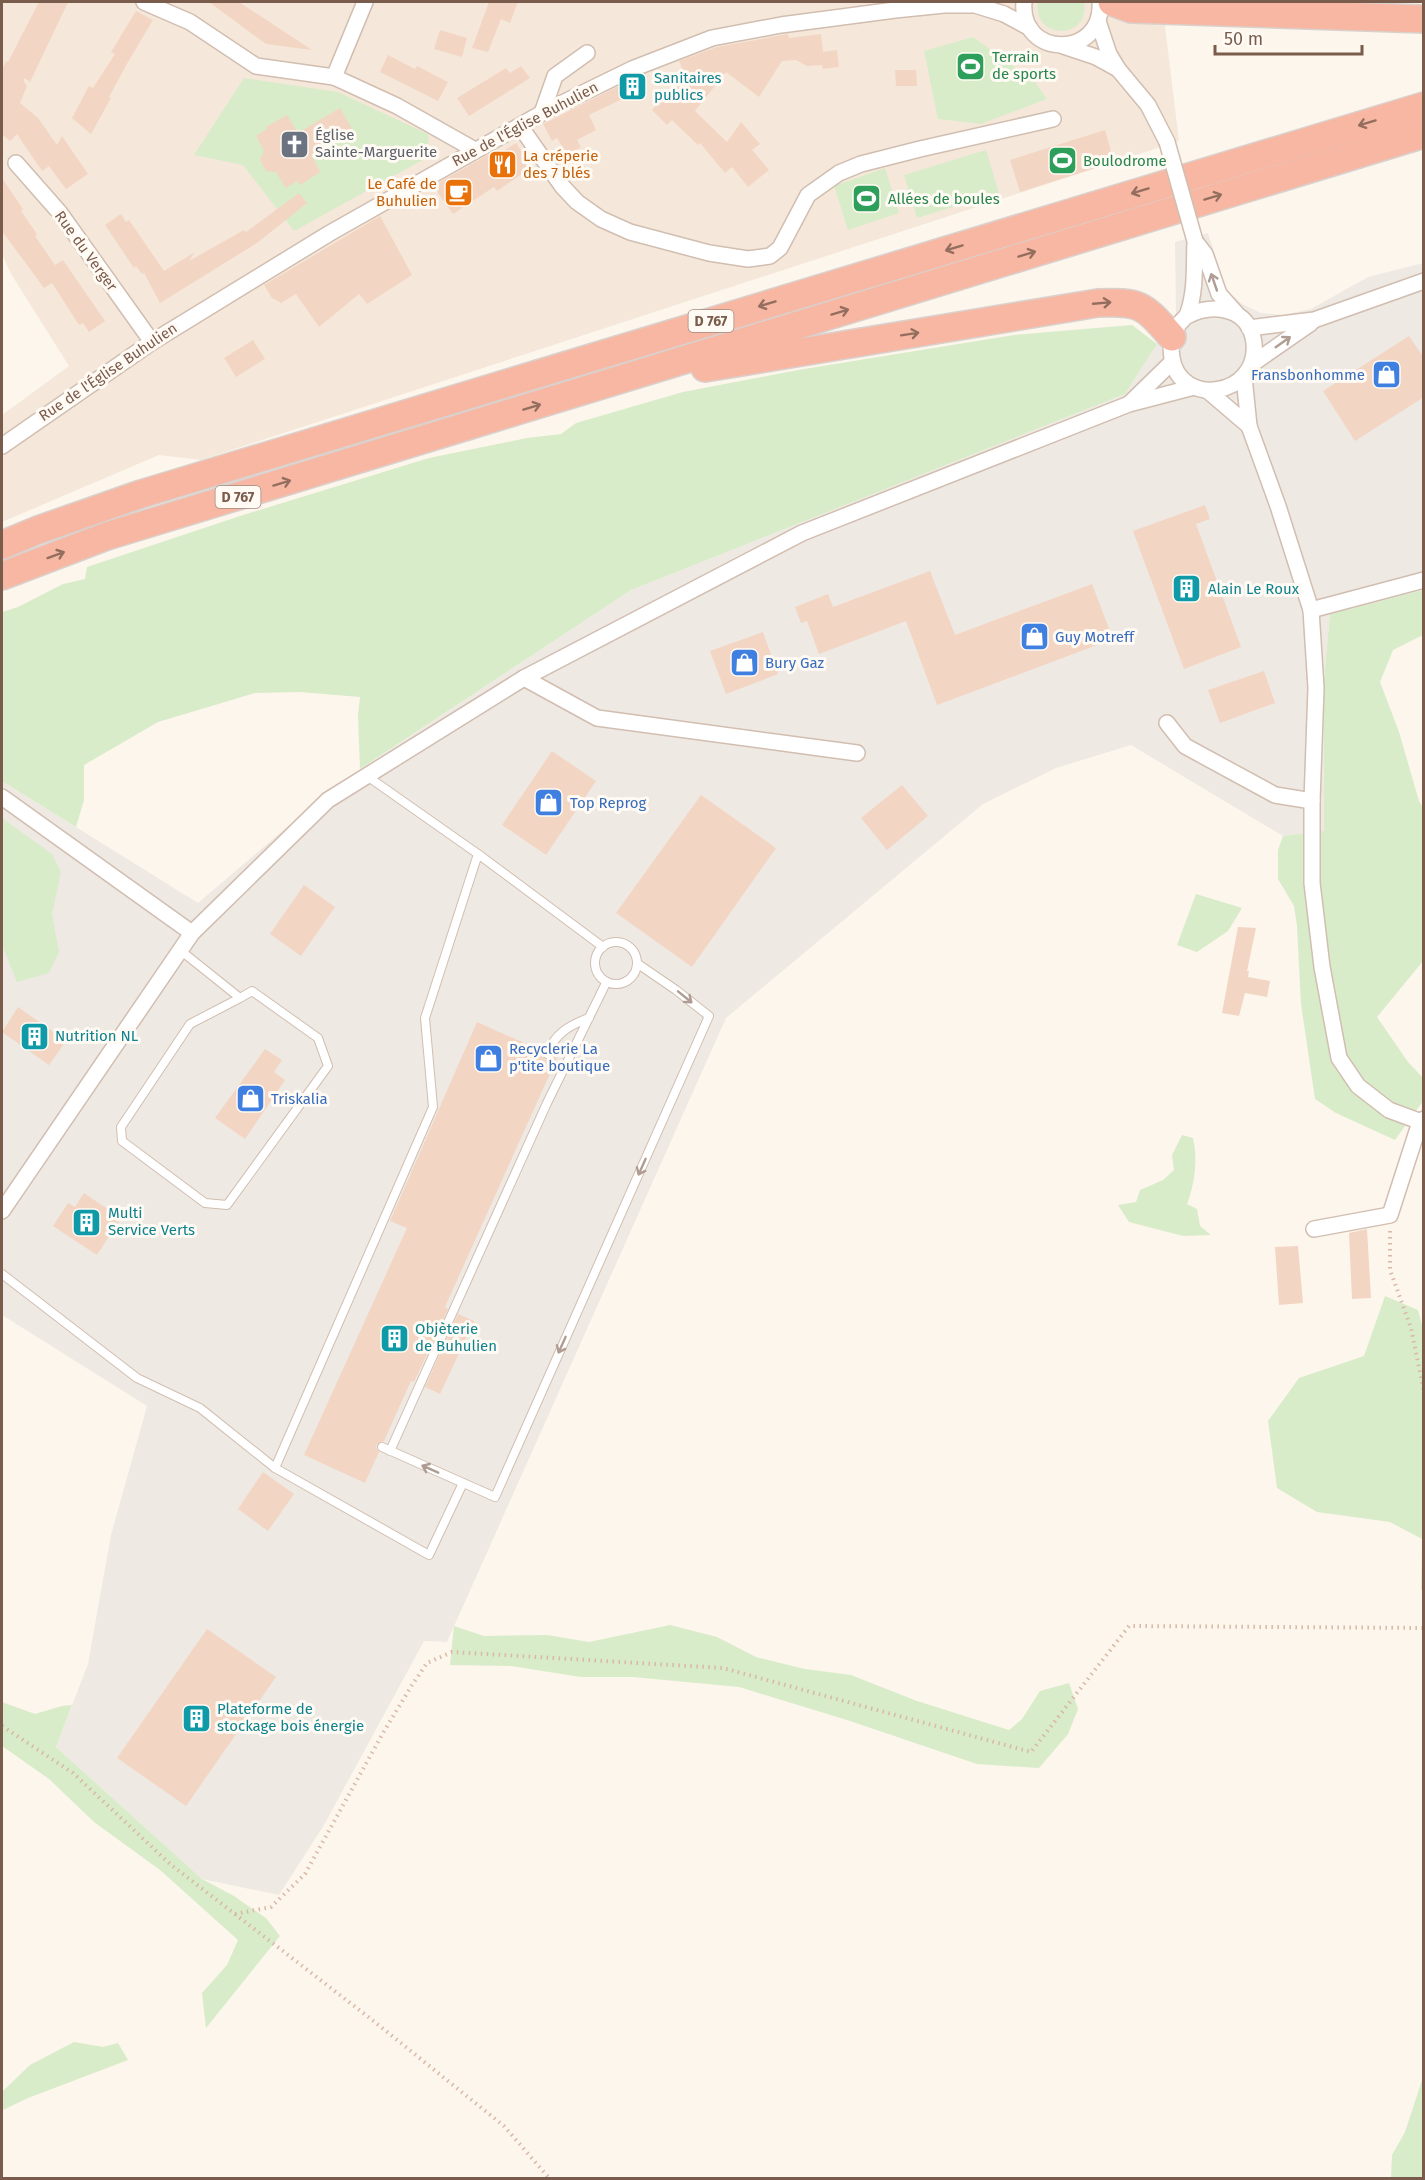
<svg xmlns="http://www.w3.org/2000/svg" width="1425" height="2180" font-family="'Fira Sans',sans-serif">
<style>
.residential{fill:#f5e8da}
.industrial{fill:#efe9e4}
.green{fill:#d8ecc9}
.building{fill:#f3d5c3}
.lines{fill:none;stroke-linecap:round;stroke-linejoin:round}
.lane-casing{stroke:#d1beb0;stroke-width:10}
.street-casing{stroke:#d1beb0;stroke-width:18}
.highway-casing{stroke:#dad1cd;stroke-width:30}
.path{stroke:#d9b8a5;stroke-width:4;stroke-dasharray:1.5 4.5;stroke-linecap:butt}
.lane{stroke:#fff;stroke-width:8}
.street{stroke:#fff;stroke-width:15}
.highway{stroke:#f7b7a3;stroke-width:27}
.street-bridge-casing{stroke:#d1beb0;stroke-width:18;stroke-linecap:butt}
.street-bridge{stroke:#fff;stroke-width:15}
.oneway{stroke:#936e5e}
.oneway2{stroke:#af9d94}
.labels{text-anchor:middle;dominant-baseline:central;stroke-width:6;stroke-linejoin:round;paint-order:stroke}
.shield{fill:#fffaf3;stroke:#a28b7f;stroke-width:1.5}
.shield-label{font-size:14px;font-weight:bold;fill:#7a5c4d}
.leisure-label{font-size:15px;fill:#27864d;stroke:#fffaf3;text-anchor:start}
.culture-label{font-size:15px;fill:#0d838f;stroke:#fffaf3;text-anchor:start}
.street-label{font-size:15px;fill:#7a5c4d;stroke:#fffaf3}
.worship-label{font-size:15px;fill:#5b616d;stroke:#fffaf3;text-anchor:start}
.food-label{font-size:15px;fill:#c56008;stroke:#fffaf3;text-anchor:start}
.shop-label{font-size:15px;fill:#366cbe;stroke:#fffaf3;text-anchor:start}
</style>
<rect width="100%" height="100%" fill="#fdf6ec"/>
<polygon class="residential" points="2,2 1165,2 1165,26 1179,141 201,460 159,455 2,522 2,415 69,366 11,274 2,254"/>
<polygon class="industrial" points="1208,233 1227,291 1242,304 1261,313 1283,315 1311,309 1368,277 1423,263 1423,590 1330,614 1324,679 1324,832 1283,836 1131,745 1056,768 983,804 726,1018 447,1642 424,1641 324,1825 279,1895 202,1879 56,1747 88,1664 111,1535 147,1406 2,1315 2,781 198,903 335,786 631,590 1125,394 1176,314 1175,242"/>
<g class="green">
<path d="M1038,2H1084C1090,41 1032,40 1038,2Z"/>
<polygon points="973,37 1035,82 1047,99 981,124 938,119 924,51"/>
<polygon points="244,78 338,92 428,134 430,156 294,231 243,165 194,155"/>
<polygon points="986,150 999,193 917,218 904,175"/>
<polygon points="885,168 899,213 848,230 834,186"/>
<polygon points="1132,325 1157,344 1125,394 631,590 360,769 358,715 360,697 300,692 255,693 158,722 84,765 84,800 76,827 2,781 2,612 18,607 63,584 85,579 87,567 240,516 429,458 527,438 561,434 576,423 683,392 798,370 1014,335"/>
<polygon points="1423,590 1423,635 1393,650 1380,682 1399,732 1419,801 1424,809 1423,961 1377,1017 1408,1062 1423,1078 1423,1101 1395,1140 1336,1113 1315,1099 1301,1004 1297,926 1294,906 1278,879 1278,850 1283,836 1324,831 1324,679 1330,614"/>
<polygon points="2,818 52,854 61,872 52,914 59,952 49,973 17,982 2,945"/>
<polygon points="1196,894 1242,908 1228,931 1197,952 1177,945"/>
<path d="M1182,1135L1193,1138C1198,1159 1195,1183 1187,1204L1197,1209L1200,1226L1211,1235L1183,1236L1129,1222L1118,1205L1136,1202L1140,1190L1163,1180L1174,1170L1172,1155Z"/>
<polygon points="1385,1296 1418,1310 1423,1328 1424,1589 1421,1590 1422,1539 1390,1522 1317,1512 1277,1488 1268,1421 1299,1378 1364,1356"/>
<polygon points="670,1625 717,1637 756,1657 805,1669 851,1675 917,1701 1009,1730 1022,1719 1040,1691 1069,1683 1078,1709 1068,1734 1039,1768 977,1764 847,1720 739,1687 633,1677 581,1677 511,1666 450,1665 454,1626 484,1636 547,1635 589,1642"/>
<polygon points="2,1702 35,1714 62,1706 72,1705 56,1747 202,1879 234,1896 266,1918 280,1936 206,2028 202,1993 227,1965 238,1940 160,1870 94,1822 49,1779 2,1746"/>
<polygon points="74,2042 103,2047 118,2043 128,2060 28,2098 3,2110 2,2107 2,2092 30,2065"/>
<polygon points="1423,2077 1423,2178 1391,2178 1392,2155 1405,2132"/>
</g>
<g class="building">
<polygon points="39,2 68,2 30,82 25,78 23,80 27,86 20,103 38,118 57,145 62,136 88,174 66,189 49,166 42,171 17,134 10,141 2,134 2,70 6,61 8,62"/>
<polygon points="209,2 239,2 312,50 266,44"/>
<polygon points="489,2 518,2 510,23 501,19 488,52 472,48"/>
<polygon points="136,11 153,20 128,62 109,97 111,98 91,134 72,118 89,86 93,88 115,54 111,52"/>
<polygon points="440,30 467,38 462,57 434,49"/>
<polygon points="788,34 789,38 821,34 823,52 837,50 839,67 823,69 822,65 807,66 796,60 782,61 759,97 726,72 695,111 727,142 741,122 760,144 752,150 769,170 748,187 732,167 725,173 700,143 698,145 672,120 667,125 652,110 685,76 679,61 717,47"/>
<polygon points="388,55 415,69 417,66 448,82 438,101 380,72"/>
<polygon points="521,66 530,78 469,116 457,98 506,68 510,73"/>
<polygon points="895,70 916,70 917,86 896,86"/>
<polygon points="631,80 641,90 589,115 596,130 577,140 581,147 568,155 557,138 552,141 543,124"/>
<polygon points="340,108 352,129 311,154 320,172 300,185 297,181 286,188 276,172 266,171 260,160 264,151 256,136 267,129 266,127 287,115 298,133"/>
<polygon points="1105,130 1114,162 1020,192 1010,160"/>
<polygon points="516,143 526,158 523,161 529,169 497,191 494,187 453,214 433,186 493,152 495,156"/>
<polygon points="2,178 23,209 21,211 37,234 35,236 55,265 63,260 105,321 89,332 83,323 79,325 52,283 44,288 2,231"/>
<polygon points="299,193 307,203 257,243 160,303 144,273 142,274 136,266 134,268 105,225 121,214 126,222 129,220 164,271 195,252 189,261 244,230 246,232"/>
<polygon points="380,216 412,275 367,304 359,294 319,327 296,294 281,303 272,298 264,285"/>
<polygon points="1409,336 1424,358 1424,397 1355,441 1323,391"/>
<polygon points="253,340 265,359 236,377 224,358"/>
<polygon points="1205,505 1210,519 1196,524 1241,647 1184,669 1133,531"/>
<polygon points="930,571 955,635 1092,584 1113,639 937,705 906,621 819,654 807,621 801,623 795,607 828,594 833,607"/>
<polygon points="763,632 778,674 726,694 710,651"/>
<polygon points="1264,671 1275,703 1220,723 1208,690"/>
<polygon points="552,751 596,781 546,855 502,825"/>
<polygon points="902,785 928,816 887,850 861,818"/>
<polygon points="701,795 776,848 692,967 616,913"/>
<polygon points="304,885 335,907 301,956 270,934"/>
<polygon points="1238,927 1256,928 1247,971 1249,971 1248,977 1270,981 1267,997 1245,993 1239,1016 1222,1013"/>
<polygon points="18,1007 66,1041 49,1065 2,1032"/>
<polygon points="477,1022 542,1051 542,1057 545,1060 550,1059 553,1056 557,1058 445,1307 448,1309 414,1382 411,1381 384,1441 377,1444 376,1448 379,1452 365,1483 304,1455 407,1228 390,1221"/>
<polygon points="265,1049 282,1060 274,1072 285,1080 245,1139 215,1118"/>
<polygon points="84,1193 121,1218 97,1255 53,1226 68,1203 75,1207"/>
<polygon points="1367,1229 1371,1298 1352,1299 1349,1233"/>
<polygon points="1298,1246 1303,1303 1279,1305 1275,1247"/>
<polygon points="458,1314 474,1321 440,1394 425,1387"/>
<polygon points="263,1472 294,1494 268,1531 238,1509"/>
<polygon points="207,1629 276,1677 186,1806 117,1758"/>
</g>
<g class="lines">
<defs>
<g id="lane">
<polyline points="367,776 478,854 603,947"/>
<circle cx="616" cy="963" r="21"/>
<polyline points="180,950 240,998 252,991 318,1038 328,1066 227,1205 205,1203 122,1141 121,1127 190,1024 240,998"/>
<path d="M547,1054C555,1033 570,1025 589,1018"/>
<polyline points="2,1274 137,1378 200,1408 275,1468 429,1555 463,1483"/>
<polyline points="382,1447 495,1497 709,1016 676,990 638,964"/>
<polyline points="390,1451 547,1103 606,983"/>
<polyline points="275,1468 433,1107 425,1018 478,854"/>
</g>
<g id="street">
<polyline points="144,2 190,22 256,66 334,77 397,106 475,150"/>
<path d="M1024,2C1019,59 1104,59 1100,2"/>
<polyline points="1098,21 1109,54 1118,69 1148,105 1167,142"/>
<polyline points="1063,46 1096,57 1118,69"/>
<polyline points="334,77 365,2"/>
<polyline points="542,113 555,76 587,53"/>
<polyline points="520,126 562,186 577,202 601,219 630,232 709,253 748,259 770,256 780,248 808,195 839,173 861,164 920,149 1053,119"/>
<polyline points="16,163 60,213 152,342"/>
<polyline points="1195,241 1205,254 1219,294 1236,313"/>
<path d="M1187,316C1214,302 1250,308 1254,343C1259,397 1180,408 1172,358C1170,346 1172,333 1179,324C1182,320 1186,318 1188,313C1196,290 1194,265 1195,241"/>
<polyline points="1249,328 1314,320 1424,281"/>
<polyline points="1252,364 1311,323"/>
<polyline points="1244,377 1249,426 1278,506 1311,610 1316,688 1312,801 1312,883 1322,967 1339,1058 1358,1086 1389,1110 1424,1123"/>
<polyline points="1208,391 1249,426"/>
<polyline points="1130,403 1172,362"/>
<polyline points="2,446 152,342 330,233 542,113 632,69 712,38 781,25 895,10 944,5 975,5 1004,14 1030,28"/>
<polyline points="1311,610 1424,580"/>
<polyline points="524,678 597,718 857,753"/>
<polyline points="1167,723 1185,746 1275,795 1312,801"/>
<polyline points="2,797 192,933"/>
<polyline points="2,1211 192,933 328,800 524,678 802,533 1129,404 1194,387"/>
<polyline points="1314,1229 1390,1215 1420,1122 1424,1119"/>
</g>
<g id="highway">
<polyline points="1112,2 1131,9 1424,19"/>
<path d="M705,368L1098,303C1142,301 1144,306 1172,337"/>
<polyline points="2,545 38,530 141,494 1424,106"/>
<polyline points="2,576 107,536 1424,134"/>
</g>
</defs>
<use href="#lane" class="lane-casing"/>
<use href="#street" class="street-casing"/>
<use href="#highway" class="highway-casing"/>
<g class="path">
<polyline points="1390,1231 1390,1270 1411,1328 1424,1392"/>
<polyline points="2,1726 73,1773 170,1864 371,2019 504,2126 549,2178"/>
<polyline points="235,1914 271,1907 305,1874 383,1733 412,1685 427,1663 452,1652 723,1668 1031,1752 1129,1626 1424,1628"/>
</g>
<use href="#lane" class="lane"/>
<use href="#street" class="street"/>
<use href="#highway" class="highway"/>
<defs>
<polyline id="street-bridge" points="1167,142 1195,241"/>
</defs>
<use href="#street-bridge" class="street-bridge-casing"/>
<use href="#street-bridge" class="street-bridge"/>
</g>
<defs><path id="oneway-shaft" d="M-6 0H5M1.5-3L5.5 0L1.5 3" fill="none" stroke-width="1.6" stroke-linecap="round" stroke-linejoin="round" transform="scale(1.5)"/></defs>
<g class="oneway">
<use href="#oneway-shaft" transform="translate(1367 123) rotate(163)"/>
<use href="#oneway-shaft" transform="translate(1140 191) rotate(163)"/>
<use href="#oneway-shaft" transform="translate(1213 197) rotate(-17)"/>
<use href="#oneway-shaft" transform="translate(954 248) rotate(163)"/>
<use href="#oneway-shaft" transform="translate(1027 254) rotate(-17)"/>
<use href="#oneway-shaft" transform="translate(1102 303) rotate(-5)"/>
<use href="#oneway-shaft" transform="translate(767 304) rotate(163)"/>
<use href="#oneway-shaft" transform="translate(840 312) rotate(-17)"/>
<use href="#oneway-shaft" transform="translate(910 334) rotate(-9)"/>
<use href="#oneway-shaft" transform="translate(532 407) rotate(-17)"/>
<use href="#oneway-shaft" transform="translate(282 483) rotate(-17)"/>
<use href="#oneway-shaft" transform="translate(56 555) rotate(-20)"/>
</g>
<g class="oneway2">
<use href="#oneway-shaft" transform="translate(1214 282) rotate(-109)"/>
<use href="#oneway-shaft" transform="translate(1283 342) rotate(-35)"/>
<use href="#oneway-shaft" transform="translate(685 997) rotate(39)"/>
<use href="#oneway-shaft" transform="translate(642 1167) rotate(114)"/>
<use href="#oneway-shaft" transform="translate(562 1345) rotate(114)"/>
<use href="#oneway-shaft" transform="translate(430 1469) rotate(-156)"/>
</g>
<defs>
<symbol id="stadium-square" viewBox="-11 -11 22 22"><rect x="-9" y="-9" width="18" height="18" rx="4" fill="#2e9e5b" stroke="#fffaf3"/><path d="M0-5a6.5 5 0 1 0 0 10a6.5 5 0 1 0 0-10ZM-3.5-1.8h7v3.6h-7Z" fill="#fff"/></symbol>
<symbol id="building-square" viewBox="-11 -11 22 22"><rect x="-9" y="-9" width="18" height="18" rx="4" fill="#0f9aa8" stroke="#fffaf3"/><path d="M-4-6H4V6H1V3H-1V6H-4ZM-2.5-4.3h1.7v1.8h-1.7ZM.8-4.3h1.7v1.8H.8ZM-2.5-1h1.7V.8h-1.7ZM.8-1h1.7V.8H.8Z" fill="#fff"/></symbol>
<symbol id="church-square" viewBox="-11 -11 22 22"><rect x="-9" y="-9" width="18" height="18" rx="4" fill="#6b7280" stroke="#fffaf3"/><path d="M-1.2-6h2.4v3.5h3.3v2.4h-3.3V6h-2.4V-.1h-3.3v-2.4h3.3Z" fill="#fff"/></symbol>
<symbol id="restaurant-square" viewBox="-11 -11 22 22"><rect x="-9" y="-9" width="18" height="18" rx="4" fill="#e8710a" stroke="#fffaf3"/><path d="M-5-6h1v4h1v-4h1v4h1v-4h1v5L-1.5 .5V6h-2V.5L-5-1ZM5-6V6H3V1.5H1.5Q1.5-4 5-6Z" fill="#fff"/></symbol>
<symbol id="cafe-square" viewBox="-11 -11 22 22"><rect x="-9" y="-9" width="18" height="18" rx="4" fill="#e8710a" stroke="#fffaf3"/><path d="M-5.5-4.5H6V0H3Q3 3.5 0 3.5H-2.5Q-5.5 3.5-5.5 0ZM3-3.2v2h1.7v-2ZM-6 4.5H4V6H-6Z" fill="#fff"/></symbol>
<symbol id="shop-square" viewBox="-11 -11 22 22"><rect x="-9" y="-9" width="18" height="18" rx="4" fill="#3f7fe0" stroke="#fffaf3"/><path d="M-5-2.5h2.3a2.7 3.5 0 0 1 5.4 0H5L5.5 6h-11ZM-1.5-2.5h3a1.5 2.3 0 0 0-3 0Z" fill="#fff"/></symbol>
</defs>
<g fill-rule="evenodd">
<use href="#stadium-square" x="954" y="50" width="33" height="33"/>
<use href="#building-square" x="616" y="70" width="33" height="33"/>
<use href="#church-square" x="278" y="128" width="33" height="33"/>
<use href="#stadium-square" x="1046" y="144" width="33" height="33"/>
<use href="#restaurant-square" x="486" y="148" width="33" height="33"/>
<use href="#cafe-square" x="442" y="176" width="33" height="33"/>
<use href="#stadium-square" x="850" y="182" width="33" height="33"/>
<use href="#shop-square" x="1370" y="358" width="33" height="33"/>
<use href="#building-square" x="1170" y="572" width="33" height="33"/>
<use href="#shop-square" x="1018" y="620" width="33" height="33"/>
<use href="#shop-square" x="728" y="646" width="33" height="33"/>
<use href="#shop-square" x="532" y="786" width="33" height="33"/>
<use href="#building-square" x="18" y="1020" width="33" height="33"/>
<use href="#shop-square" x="472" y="1042" width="33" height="33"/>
<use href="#shop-square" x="234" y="1082" width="33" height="33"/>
<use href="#building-square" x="70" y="1206" width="33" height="33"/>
<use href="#building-square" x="378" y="1322" width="33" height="33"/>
<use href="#building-square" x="180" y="1702" width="33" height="33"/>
</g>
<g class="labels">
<g class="shield">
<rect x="688.5" y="310" width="45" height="22" rx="4.5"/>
<rect x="215.5" y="486" width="45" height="22" rx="4.5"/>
</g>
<g class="shield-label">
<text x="711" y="321">D 767</text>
<text x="238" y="497">D 767</text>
</g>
<g class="leisure-label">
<text x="992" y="57">Terrain<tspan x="992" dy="17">de sports</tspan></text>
<text x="1083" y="161">Boulodrome</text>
<text x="888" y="199">Allées de boules</text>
</g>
<g class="culture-label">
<text x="654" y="78">Sanitaires<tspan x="654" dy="17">publics</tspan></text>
<text x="1208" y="589">Alain Le Roux</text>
<text x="55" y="1036">Nutrition NL</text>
<text x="108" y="1213">Multi<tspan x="108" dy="17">Service Verts</tspan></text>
<text x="415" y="1329">Objèterie<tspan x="415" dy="17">de Buhulien</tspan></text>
<text x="217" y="1709">Plateforme de<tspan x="217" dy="17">stockage bois énergie</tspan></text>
</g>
<g class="street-label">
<text transform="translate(525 124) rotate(-28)">Rue de l'Église Buhulien</text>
<text transform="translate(86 251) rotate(54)">Rue du Verger</text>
<text transform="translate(108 372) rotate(-34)">Rue de l'Église Buhulien</text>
</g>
<g class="worship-label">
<text x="315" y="135">Église<tspan x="315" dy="17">Sainte-Marguerite</tspan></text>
</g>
<g class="food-label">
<text x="523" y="156">La créperie<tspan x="523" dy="17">des 7 blés</tspan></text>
<text x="437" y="184" text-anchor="end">Le Café de<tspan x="437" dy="17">Buhulien</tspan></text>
</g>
<g class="shop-label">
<text x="1365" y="375" text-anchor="end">Fransbonhomme</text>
<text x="1055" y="637">Guy Motreff</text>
<text x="765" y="663">Bury Gaz</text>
<text x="570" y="803">Top Reprog</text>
<text x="509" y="1049">Recyclerie La<tspan x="509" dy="17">p'tite boutique</tspan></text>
<text x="271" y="1099">Triskalia</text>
</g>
</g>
<rect width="1425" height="2180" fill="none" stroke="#7a5c4d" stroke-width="6"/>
<path d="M1215 45v9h147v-9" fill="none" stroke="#7a5c4d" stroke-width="3"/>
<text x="1224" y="45" font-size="18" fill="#7a5c4d" stroke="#fffaf3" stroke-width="4.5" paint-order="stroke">50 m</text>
</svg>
